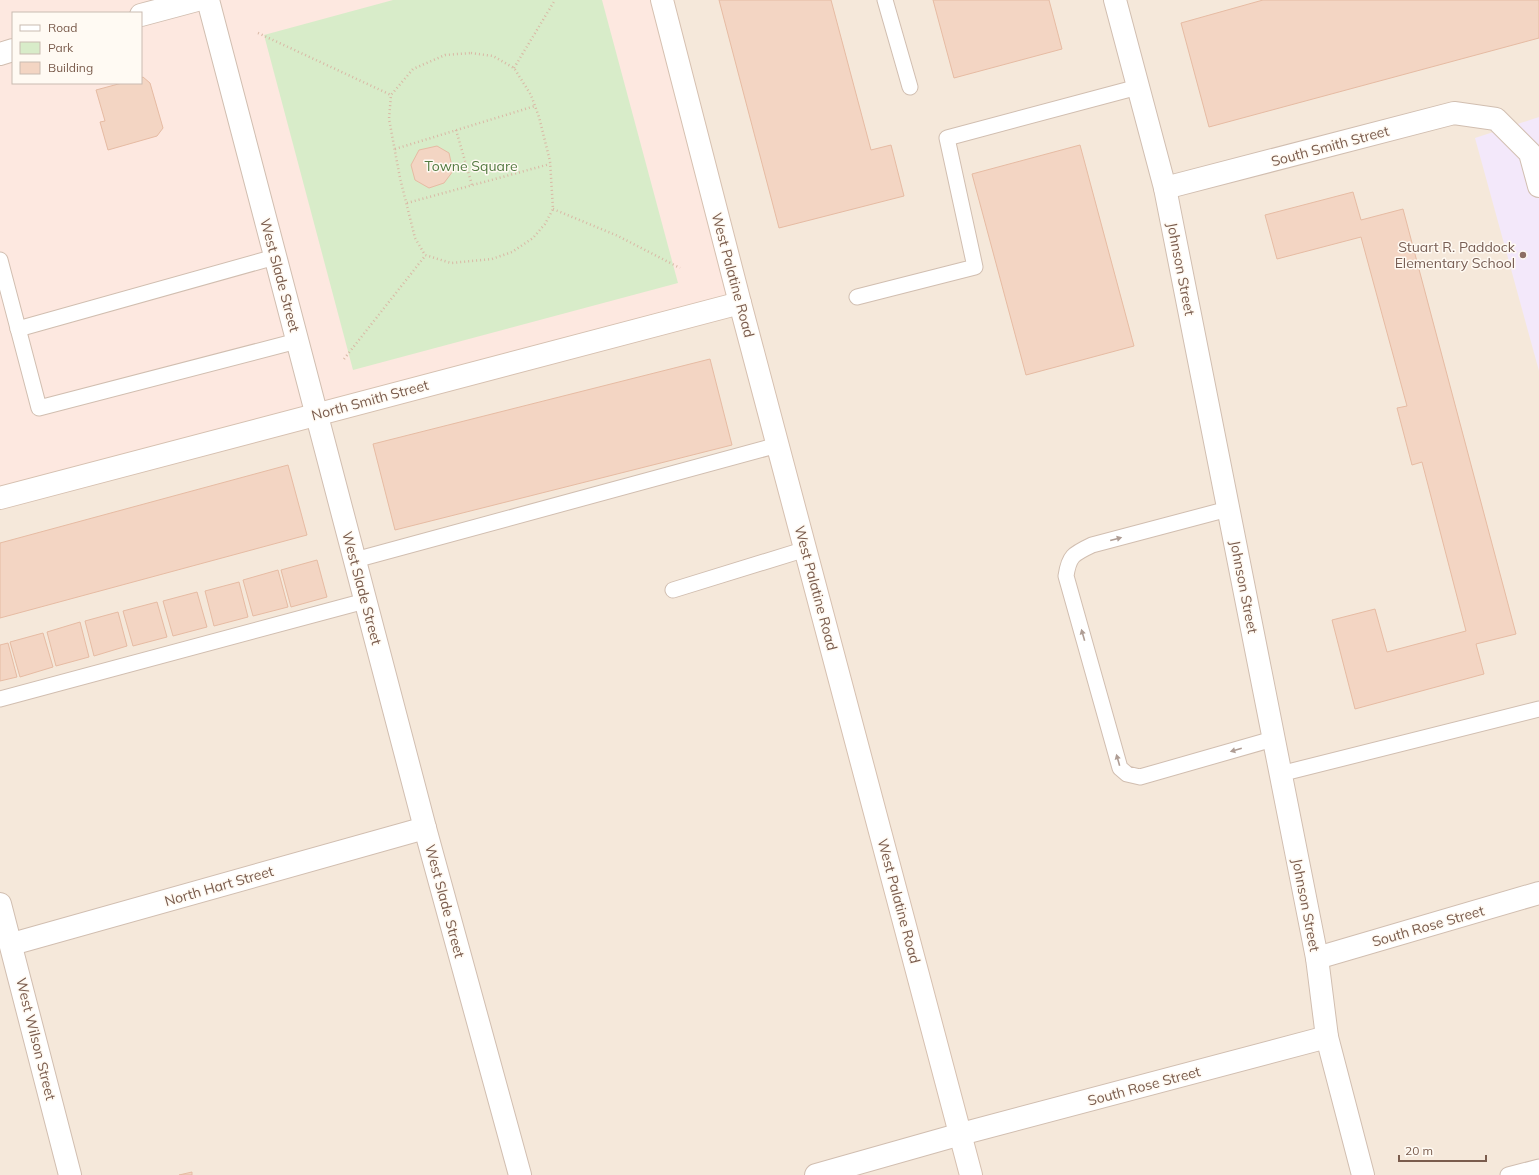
<svg xmlns="http://www.w3.org/2000/svg" width="1539" height="1175" font-family="Mulish,sans-serif">
<style>
.residential{fill:#f5e8da}
.commercial{fill:#fde8e0;fill-rule:evenodd}
.education{fill:#f3e8fa}
.green{fill:#d8ecc9}
.building{fill:#f3d5c3;stroke:#e6bba3}
.lines{fill:none;stroke-linecap:round;stroke-linejoin:round}
.lane-casing{stroke:#d1beb0;stroke-width:17}
.street-casing{stroke:#d1beb0;stroke-width:24}
.secondary-casing{stroke:#d6c0b0;stroke-width:24}
.path{stroke:#d9b8a5;stroke-width:2.5;stroke-dasharray:1 3;stroke-linecap:butt}
.lane{stroke:#fff;stroke-width:15}
.street{stroke:#fff;stroke-width:22}
.secondary{stroke:#fff;stroke-width:22}
.oneway{fill:#af9d94}
.education-dot{fill:#8d6e63;stroke:#fffaf3;stroke-width:1.5}
.labels{text-anchor:middle;dominant-baseline:central;stroke-width:3;stroke-linejoin:round;paint-order:stroke}
.street-label{font-size:14px;fill:#7a5c4d;stroke:#fffaf3}
.park-label{font-size:14px;fill:#537a41;stroke:#fffaf3}
.education-label{font-size:14px;fill:#785e54;stroke:#fffaf3;text-anchor:end}
</style>
<rect width="100%" height="100%" fill="#fdf6ec"/>
<polygon class="residential" points="662,0 1539,0 1539,1175 0,1175 0,498"/>
<path class="commercial" d="M0,0H662L740,303L0,498ZM13,13H141V83H13Z"/>
<polygon class="education" points="1539,117 1539,371 1475,138"/>
<polygon class="green" points="393,0 602,0 678,283 353,370 264,35"/>
<g class="building">
<polygon points="719,0 831,0 871,150 891,145 904,196 779,228"/>
<polygon points="933,0 1049,0 1062,49 954,78"/>
<polygon points="1263,0 1539,0 1539,38 1209,127 1181,23"/>
<polygon points="143,77 150,83 163,128 157,136 108,150 100,122 105,121 96,90 122,83 141,83 141,78"/>
<polygon points="1080,145 1134,346 1026,375 972,174"/>
<polygon points="437,146 449,153 453,171 444,183 429,188 415,180 411,165 419,150"/>
<polygon points="1353,192 1361,220 1403,209 1516,634 1476,644 1484,674 1355,709 1332,620 1375,609 1387,652 1466,631 1422,462 1412,465 1397,408 1407,406 1361,237 1277,259 1265,215"/>
<polygon points="710,359 732,445 395,530 373,444"/>
<polygon points="288,465 307,535 0,618 0,543"/>
<polygon points="317,560 327,597 291,607 281,570"/>
<polygon points="278,570 288,607 253,616 243,580"/>
<polygon points="239,582 248,617 214,626 205,591"/>
<polygon points="197,592 207,627 173,636 163,601"/>
<polygon points="157,602 167,637 133,646 123,611"/>
<polygon points="118,612 127,646 94,656 85,621"/>
<polygon points="80,622 89,657 56,666 47,632"/>
<polygon points="43,633 53,667 20,677 10,642"/>
<polygon points="8,643 17,677 0,681 0,645"/>
<polygon points="192,1172 192,1175 179,1175"/>
</g>
<g class="lines">
<defs>
<g id="lane">
<polyline points="885,0 910,87"/>
<polyline points="0,260 39,408 297,341"/>
<polyline points="857,297 975,267 947,138 1138,87"/>
<polyline points="18,329 275,257"/>
<path d="M1228,509L1092,545C1073,554 1069,556 1066,576L1120,768L1127,774L1140,777L1273,739"/>
<polyline points="355,560 778,445"/>
<polyline points="673,590 806,549"/>
<polyline points="0,699 365,601"/>
<polyline points="1280,774 1539,709"/>
<polyline points="1508,1175 1539,1167"/>
</g>
<g id="street">
<polyline points="208,0 425,828 520,1175"/>
<polyline points="1115,0 1165,188 1317,958 1327,1037 1363,1175"/>
<polyline points="141,15 197,0"/>
<polyline points="0,54 13,50"/>
<polyline points="1165,188 1454,113 1496,119 1530,153 1539,186"/>
<polyline points="0,904 70,1175"/>
<polyline points="12,944 425,828"/>
<polyline points="1317,958 1539,893"/>
<polyline points="816,1175 961,1134 1327,1037"/>
</g>
<g id="secondary">
<polyline points="662,0 740,303 971,1175"/>
<polyline points="0,498 740,303"/>
</g>
</defs>
<use href="#lane" class="lane-casing"/>
<use href="#street" class="street-casing"/>
<use href="#secondary" class="secondary-casing"/>
<g class="path">
<polyline points="258,33 391,95"/>
<polygon points="471,53 493,56 514,68 531,95 539,117 550,161 553,209 545,224 533,238 512,252 492,259 451,263 425,255 415,238 400,178 389,119 391,95 413,69 445,55"/>
<polyline points="514,68 555,0"/>
<polyline points="456,130 472,185"/>
<polyline points="395,149 535,106"/>
<polyline points="407,203 550,164"/>
<polyline points="553,209 618,236 680,268"/>
<polyline points="344,359 425,256"/>
</g>
<use href="#lane" class="lane"/>
<use href="#street" class="street"/>
<use href="#secondary" class="secondary"/>
</g>
<defs><path id="oneway-solid" d="M-6-.8H1V-3.2L6.5 0L1 3.2V.8H-6Z"/></defs>
<g class="oneway">
<use href="#oneway-solid" transform="translate(1116 539) rotate(-15)"/>
<use href="#oneway-solid" transform="translate(1083 635) rotate(-106)"/>
<use href="#oneway-solid" transform="translate(1236 750) rotate(164)"/>
<use href="#oneway-solid" transform="translate(1118 760) rotate(-106)"/>
</g>
<circle class="education-dot" cx="1523" cy="255" r="4"/>
<g class="labels">
<g class="street-label">
<text transform="translate(1330 146) rotate(-15)">South Smith Street</text>
<text transform="translate(1181 269) rotate(79)">Johnson Street</text>
<text transform="translate(280 275) rotate(75)">West Slade Street</text>
<text transform="translate(733 275) rotate(75)">West Palatine Road</text>
<text transform="translate(370 400) rotate(-15)">North Smith Street</text>
<text transform="translate(1244 587) rotate(79)">Johnson Street</text>
<text transform="translate(362 588) rotate(75)">West Slade Street</text>
<text transform="translate(816 588) rotate(75)">West Palatine Road</text>
<text transform="translate(219 886) rotate(-16)">North Hart Street</text>
<text transform="translate(445 901) rotate(75)">West Slade Street</text>
<text transform="translate(899 901) rotate(75)">West Palatine Road</text>
<text transform="translate(1306 905) rotate(79)">Johnson Street</text>
<text transform="translate(1428 926) rotate(-16)">South Rose Street</text>
<text transform="translate(36 1039) rotate(76)">West Wilson Street</text>
<text transform="translate(1144 1086) rotate(-15)">South Rose Street</text>
</g>
<g class="park-label">
<text x="471" y="166">Towne Square</text>
</g>
<g class="education-label">
<text x="1515" y="247">Stuart R. Paddock<tspan x="1515" dy="16">Elementary School</tspan></text>
</g>
</g>
<rect x="12" y="12" width="130" height="72" fill="#fffaf3" stroke="#cabbb1"/>
<rect x="20" y="25" width="20" height="6" fill="#ffffff" stroke="#cabbb1"/>
<text x="48" y="32" font-size="12" fill="#7a5c4d">Road</text>
<rect x="20" y="42" width="20" height="12" fill="#d8ecc9" stroke="#cabbb1"/>
<text x="48" y="52" font-size="12" fill="#7a5c4d">Park</text>
<rect x="20" y="62" width="20" height="12" fill="#f3d5c3" stroke="#cabbb1"/>
<text x="48" y="72" font-size="12" fill="#7a5c4d">Building</text>
<path d="M1399 1155v6h87v-6" fill="none" stroke="#7a5c4d" stroke-width="2"/>
<text x="1405" y="1155" font-size="12" fill="#7a5c4d" stroke="#fffaf3" stroke-width="3" paint-order="stroke">20 m</text>
</svg>
